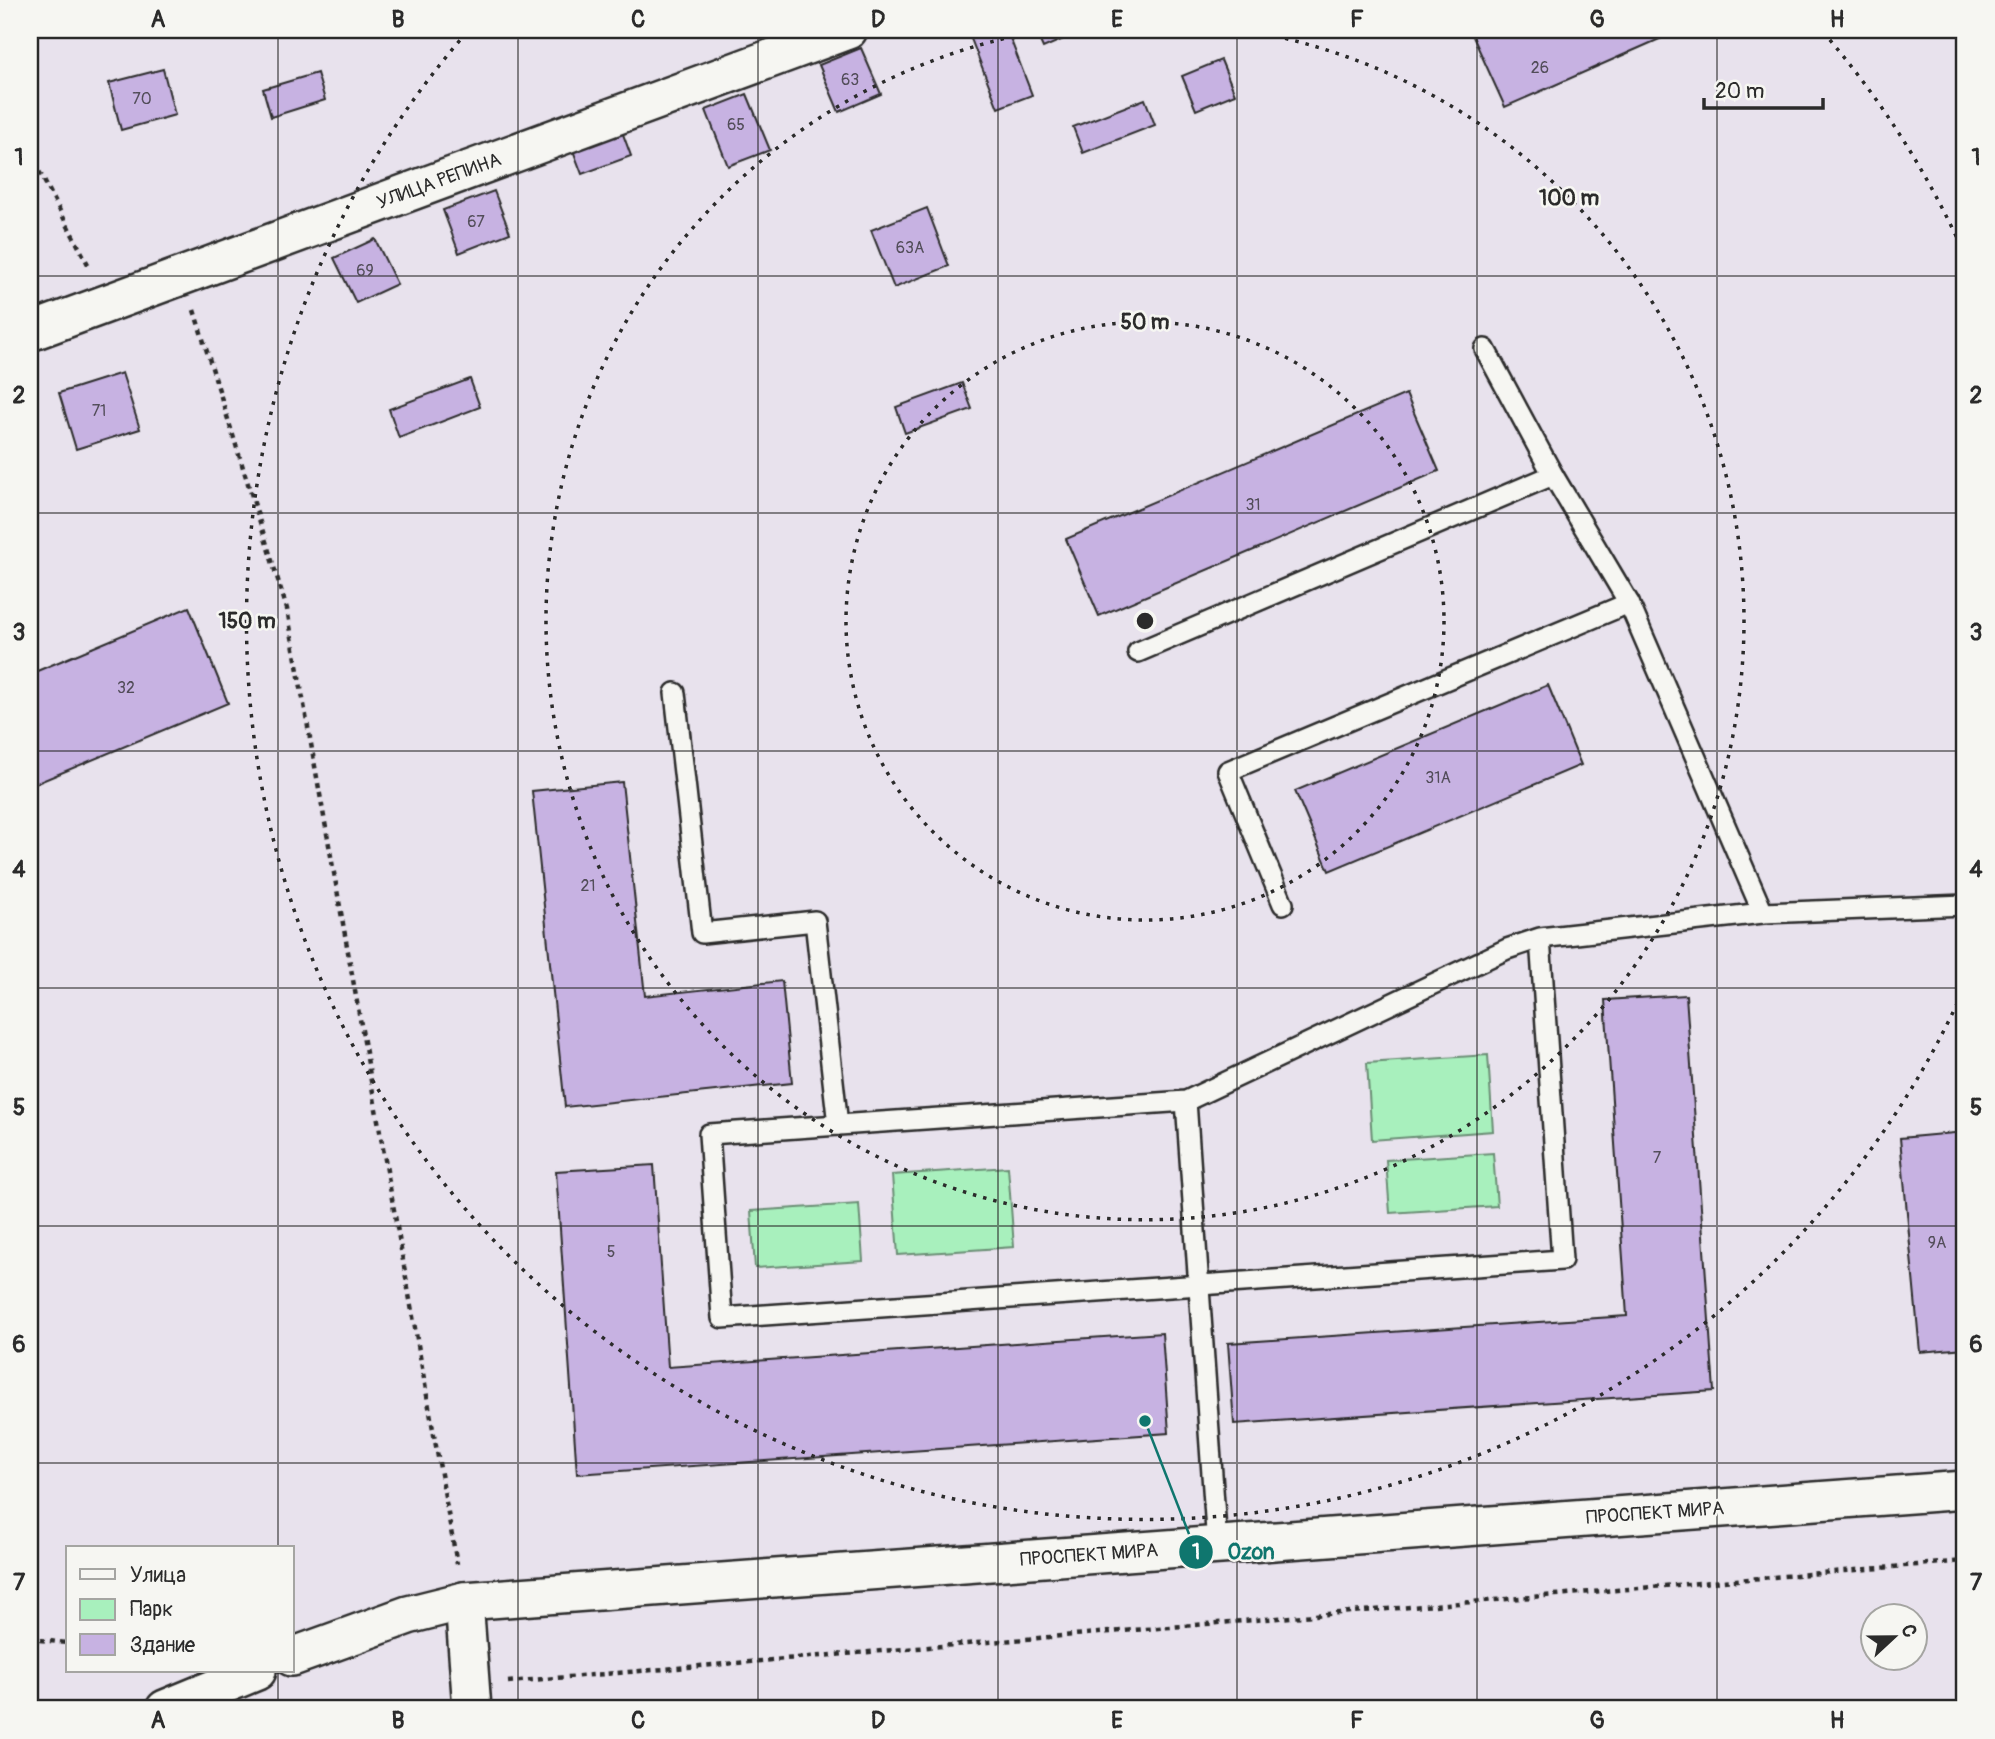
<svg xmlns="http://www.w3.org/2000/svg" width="1995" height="1739" font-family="Pangolin,sans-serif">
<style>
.green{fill:#a8f0bd;stroke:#6a8e74;stroke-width:2}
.building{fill:#c7b2e2;stroke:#2b2b2b;stroke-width:2}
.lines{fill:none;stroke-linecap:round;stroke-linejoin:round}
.service-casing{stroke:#2b2b2b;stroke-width:24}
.minor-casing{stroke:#2b2b2b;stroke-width:42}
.path{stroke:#2b2b2b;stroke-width:4.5;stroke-dasharray:5 5;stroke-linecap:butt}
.service{stroke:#f6f6f2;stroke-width:19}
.minor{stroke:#f6f6f2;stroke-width:37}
.grid{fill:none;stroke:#2b2b2b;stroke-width:2;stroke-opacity:0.55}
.ring{fill:none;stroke:#2b2b2b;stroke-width:3.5;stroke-dasharray:3.5 7}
.labels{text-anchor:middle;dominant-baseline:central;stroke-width:5;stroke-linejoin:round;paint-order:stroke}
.number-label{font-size:16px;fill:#524d59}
.street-label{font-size:19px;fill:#2b2b2b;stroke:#f6f6f2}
.centre{fill:#2b2b2b;stroke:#f6f6f2;stroke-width:3.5}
.ring-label{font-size:21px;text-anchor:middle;font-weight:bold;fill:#2b2b2b;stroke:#f6f6f2;stroke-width:5;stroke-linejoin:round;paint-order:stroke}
.leader{fill:none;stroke:#0f766e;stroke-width:2.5}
.callout-dot{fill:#0f766e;stroke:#f6f6f2;stroke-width:2.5}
.mark-label{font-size:21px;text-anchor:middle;font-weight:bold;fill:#fff}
.callout-label{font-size:21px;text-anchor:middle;font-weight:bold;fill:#0f766e;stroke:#f6f6f2;stroke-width:5;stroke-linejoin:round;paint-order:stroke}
.neatline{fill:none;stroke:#2b2b2b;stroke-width:2.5}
.grid-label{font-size:23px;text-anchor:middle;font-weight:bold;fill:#2b2b2b}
</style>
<rect width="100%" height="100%" fill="#e8e2ed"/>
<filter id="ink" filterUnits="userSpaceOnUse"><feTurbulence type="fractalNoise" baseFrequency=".0143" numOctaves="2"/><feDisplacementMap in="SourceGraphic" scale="14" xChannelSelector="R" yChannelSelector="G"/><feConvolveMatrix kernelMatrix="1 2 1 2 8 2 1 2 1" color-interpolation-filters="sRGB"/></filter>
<g filter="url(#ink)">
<g class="green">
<polygon points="1488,1055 1493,1131 1372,1140 1367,1063"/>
<polygon points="1493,1153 1497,1206 1390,1213 1386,1160"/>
<polygon points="1008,1167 1014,1247 898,1255 892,1175"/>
<polygon points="859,1204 863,1261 755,1268 751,1211"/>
</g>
<g class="building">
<polygon points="1007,30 1032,95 998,108 968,31"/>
<polygon points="1035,30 1084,30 1043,48"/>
<polygon points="1470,30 1680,30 1505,107"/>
<polygon points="861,48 881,94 839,112 819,65"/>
<polygon points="1221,60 1235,94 1196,110 1182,76"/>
<polygon points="163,69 175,115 121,130 109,83"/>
<polygon points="317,73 325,100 271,117 263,89"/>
<polygon points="747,94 770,150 728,166 706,110"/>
<polygon points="1145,99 1155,125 1083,153 1073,127"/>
<polygon points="620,126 631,156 582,174 571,145"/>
<polygon points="494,191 510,233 459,253 443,210"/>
<polygon points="927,208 949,266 894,288 871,230"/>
<polygon points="375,239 397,284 356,303 334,258"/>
<polygon points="122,373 140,429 76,449 59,393"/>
<polygon points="470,379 480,407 399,438 389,409"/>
<polygon points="962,383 972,409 905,433 896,407"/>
<polygon points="1406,394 1439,471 1099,616 1066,539"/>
<polygon points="189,607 228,703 30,786 30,674"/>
<polygon points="1548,685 1581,765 1329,871 1295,791"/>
<polygon points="622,782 645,996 782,981 792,1083 565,1107 532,791"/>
<polygon points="1686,995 1714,1391 1234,1424 1228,1343 1627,1316 1605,1000"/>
<polygon points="1965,1132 1965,1348 1920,1352 1900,1138"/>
<polygon points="654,1165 668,1367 1162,1333 1169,1433 577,1474 556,1171"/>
</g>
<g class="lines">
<defs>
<g id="service">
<polyline points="1485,349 1553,475 1629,603 1763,913"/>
<polyline points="1138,652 1553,475"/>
<polyline points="675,693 702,933 815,921 838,1125"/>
<polyline points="1283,904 1228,771 1629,603"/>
<polyline points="1540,938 1562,1260 722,1318 709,1134 1186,1101 1507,949 1540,938 1763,913 1965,905"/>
<polyline points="1186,1101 1217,1546"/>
</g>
<g id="minor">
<polyline points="30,332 848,30"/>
<polyline points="464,1601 472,1709"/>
<polyline points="292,1657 408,1615 464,1601 1965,1490"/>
<polyline points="165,1709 257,1671"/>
</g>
</defs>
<use href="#service" class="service-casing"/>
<use href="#minor" class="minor-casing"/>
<g class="path">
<polyline points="30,154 90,268"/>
<polyline points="194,310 287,609 457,1564"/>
<polyline points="30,1639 68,1643"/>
<polyline points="508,1682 1965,1561"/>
</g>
<use href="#service" class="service"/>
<use href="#minor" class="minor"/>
</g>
</g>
<path class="grid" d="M278,30V1548M518,30V1709M758,30V1709M998,30V1709M1237,30V1709M1477,30V1709M1717,30V1709M30,276H1965M30,513H1965M30,751H1965M30,988H1965M30,1226H1965M30,1463H1965M278,1671V1709"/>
<g class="ring">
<circle cx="1145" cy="621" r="299"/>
<path d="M1244 30A599 599 0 1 1 1046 30"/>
<path d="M1962 993A898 898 0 1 1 467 32M1823 32A898 898 0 0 1 1962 249"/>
</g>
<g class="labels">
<g class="number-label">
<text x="1540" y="68">26</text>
<text x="850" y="80">63</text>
<text x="142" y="99">70</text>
<text x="736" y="125">65</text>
<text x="476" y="222">67</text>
<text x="910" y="248">63А</text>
<text x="365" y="271">69</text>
<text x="99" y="411">71</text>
<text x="1253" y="505">31</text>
<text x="126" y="688">32</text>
<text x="1438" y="778">31А</text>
<text x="588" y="886">21</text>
<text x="1657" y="1158">7</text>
<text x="1937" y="1243">9А</text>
<text x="611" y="1252">5</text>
</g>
<g class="street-label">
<text transform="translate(439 181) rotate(-20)">УЛИЦА РЕПИНА</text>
<text transform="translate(1655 1513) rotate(-4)">ПРОСПЕКТ МИРА</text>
<text transform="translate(1089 1555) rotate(-4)">ПРОСПЕКТ МИРА</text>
</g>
</g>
<circle cx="1145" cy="621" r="10" class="centre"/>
<g class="ring-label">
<text x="1569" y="205">100 m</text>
<text x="1145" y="329">50 m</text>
<text x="247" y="628">150 m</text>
</g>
<path class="leader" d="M1145 1421L1196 1552"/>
<g class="callout-dot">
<circle cx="1145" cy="1421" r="7"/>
<circle cx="1196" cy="1552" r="18"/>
</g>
<g class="mark-label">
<text x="1196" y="1559">1</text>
</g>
<g class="callout-label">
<text x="1251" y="1559">Ozon</text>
</g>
<rect width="1995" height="1739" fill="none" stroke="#f6f6f2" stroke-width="77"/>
<rect x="66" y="1546" width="228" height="126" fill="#f6f6f2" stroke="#a5a5a2" stroke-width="2"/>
<rect x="80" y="1569" width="35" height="10" fill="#f6f6f2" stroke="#a5a5a2" stroke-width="2"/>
<text x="130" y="1582" font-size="21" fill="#2b2b2b">Улица</text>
<rect x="80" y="1599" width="35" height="21" fill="#a8f0bd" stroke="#a5a5a2" stroke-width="2"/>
<text x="130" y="1616" font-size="21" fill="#2b2b2b">Парк</text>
<rect x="80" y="1634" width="35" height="21" fill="#c7b2e2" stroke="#a5a5a2" stroke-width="2"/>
<text x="130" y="1652" font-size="21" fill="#2b2b2b">Здание</text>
<g transform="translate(1894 1637) rotate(68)"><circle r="33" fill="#f6f6f2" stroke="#a5a5a2" stroke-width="2"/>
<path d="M0-5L12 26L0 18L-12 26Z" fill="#2b2b2b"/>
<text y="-10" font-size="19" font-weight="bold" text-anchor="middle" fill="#2b2b2b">С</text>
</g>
<path d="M1704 98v10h119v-10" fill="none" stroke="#2b2b2b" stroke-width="3.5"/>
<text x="1715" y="98" font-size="21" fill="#2b2b2b" stroke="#f6f6f2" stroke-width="5" paint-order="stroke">20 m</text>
<rect x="38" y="38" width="1918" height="1662" class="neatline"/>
<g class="grid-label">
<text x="158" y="27">A</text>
<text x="398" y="27">B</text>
<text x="638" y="27">C</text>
<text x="878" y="27">D</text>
<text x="1117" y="27">E</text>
<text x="1357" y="27">F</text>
<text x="1597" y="27">G</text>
<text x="1837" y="27">H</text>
<text x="19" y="165">1</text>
<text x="1976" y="165">1</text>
<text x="19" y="403">2</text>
<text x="1976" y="403">2</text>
<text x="19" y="640">3</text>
<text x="1976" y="640">3</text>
<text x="19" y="877">4</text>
<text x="1976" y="877">4</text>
<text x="19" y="1115">5</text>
<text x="1976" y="1115">5</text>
<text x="19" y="1352">6</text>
<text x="1976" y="1352">6</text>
<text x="19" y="1590">7</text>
<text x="1976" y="1590">7</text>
<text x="158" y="1728">A</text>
<text x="398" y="1728">B</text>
<text x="638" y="1728">C</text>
<text x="878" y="1728">D</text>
<text x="1117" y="1728">E</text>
<text x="1357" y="1728">F</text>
<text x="1597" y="1728">G</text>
<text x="1837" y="1728">H</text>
</g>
</svg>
